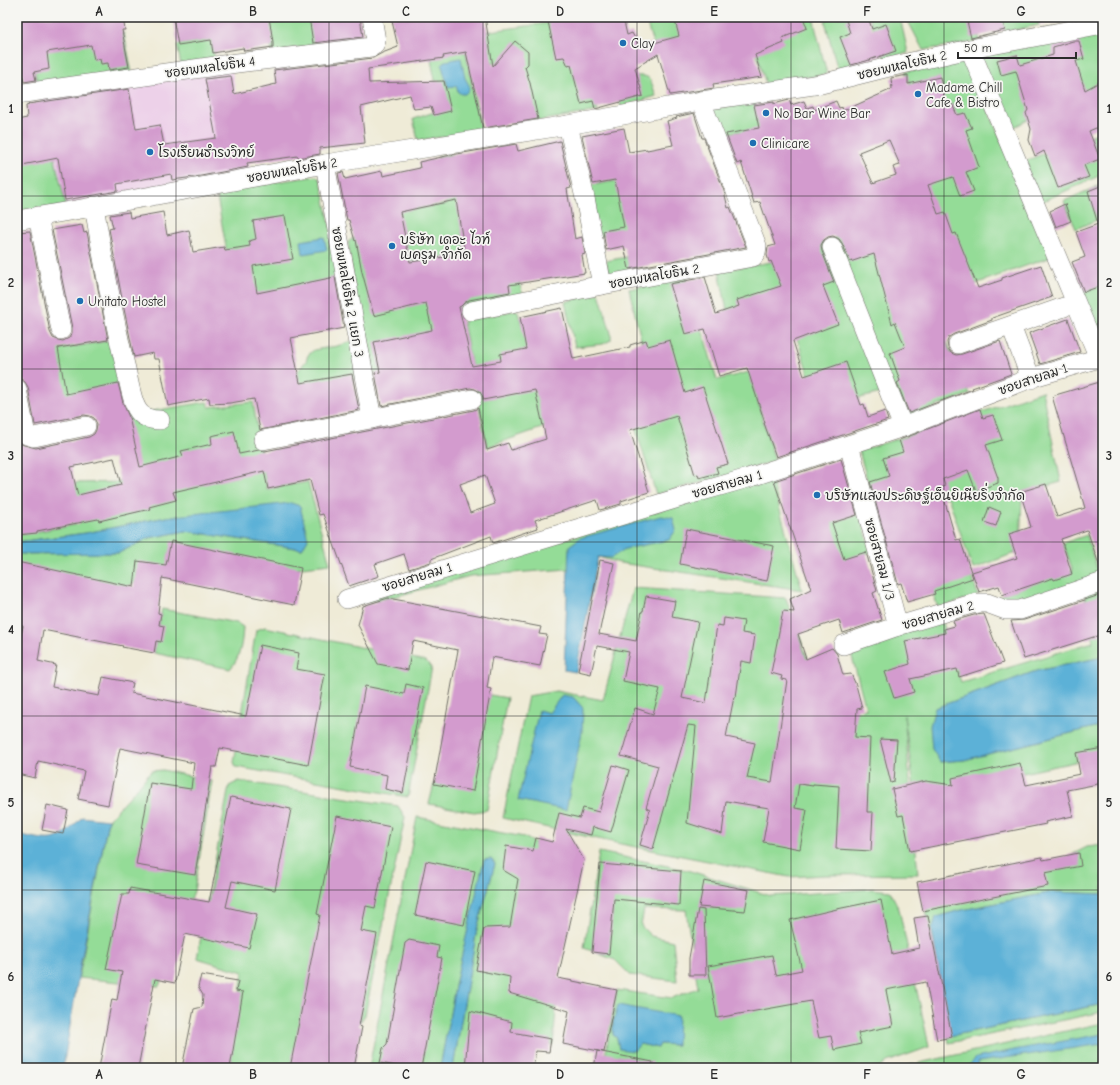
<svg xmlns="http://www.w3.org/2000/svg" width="1120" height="1085" font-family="'Comic Neue','Playpen Sans Thai',sans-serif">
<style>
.built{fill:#edd1e9}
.green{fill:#94dc97;stroke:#608461;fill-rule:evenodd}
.water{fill:#5bb1d7;stroke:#436e81}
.building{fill:#d39bce;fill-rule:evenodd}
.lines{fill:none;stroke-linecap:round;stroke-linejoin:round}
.minor-casing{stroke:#706e67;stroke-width:20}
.minor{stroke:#fff;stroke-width:19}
.grid{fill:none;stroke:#2b2b2b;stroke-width:1;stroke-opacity:0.55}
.poi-dot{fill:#1f6fb2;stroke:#f6f6f2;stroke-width:1.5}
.labels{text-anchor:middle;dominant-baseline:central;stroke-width:3.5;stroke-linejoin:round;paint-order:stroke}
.poi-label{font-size:13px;fill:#2b2b2b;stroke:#f6f6f2;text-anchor:start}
.street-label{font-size:13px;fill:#2b2b2b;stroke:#f6f6f2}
.neatline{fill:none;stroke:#2b2b2b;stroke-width:1.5}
.grid-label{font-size:13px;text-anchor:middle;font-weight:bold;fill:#2b2b2b}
</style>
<rect width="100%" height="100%" fill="#f6f6f2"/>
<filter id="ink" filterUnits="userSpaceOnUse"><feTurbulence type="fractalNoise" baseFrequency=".025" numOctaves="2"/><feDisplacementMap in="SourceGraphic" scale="8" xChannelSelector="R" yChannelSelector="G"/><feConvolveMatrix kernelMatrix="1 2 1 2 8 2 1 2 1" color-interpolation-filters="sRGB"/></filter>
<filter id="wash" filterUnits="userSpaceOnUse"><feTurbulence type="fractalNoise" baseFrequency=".012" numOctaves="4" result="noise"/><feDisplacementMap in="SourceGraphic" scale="16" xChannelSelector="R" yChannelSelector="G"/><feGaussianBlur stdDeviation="0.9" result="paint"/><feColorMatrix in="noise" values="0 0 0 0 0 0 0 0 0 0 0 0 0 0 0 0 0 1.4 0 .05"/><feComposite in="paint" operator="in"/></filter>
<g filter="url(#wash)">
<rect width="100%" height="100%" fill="#efebd7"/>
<g class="built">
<polygon points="1037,17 1096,17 1039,25"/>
<polygon points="232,70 250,170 66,206 40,98"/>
</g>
<g class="green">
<polygon points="309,17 314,17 319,44 272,53 267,25"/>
<polygon points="645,17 676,17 684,47 656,54"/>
<polygon points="755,17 814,17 815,26 827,74 766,84 749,29"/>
<polygon points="832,17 860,17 852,26 861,63 838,71 825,21"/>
<polygon points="869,17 900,17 908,53 884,58"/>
<polygon points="906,17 975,17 980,41 923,50"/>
<polygon points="1001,17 1037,17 1039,25 1005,32"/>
<polygon points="556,22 574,59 598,111 525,123 515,85 494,63 480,61 476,33"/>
<polygon points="88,27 124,33 132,73 38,86 29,43"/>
<polygon points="1103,31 1103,82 1008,130 980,53"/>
<polygon points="211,39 215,59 181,65 177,45"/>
<path d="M607,47L631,77C652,73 650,79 656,96L621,107Z"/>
<polygon points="466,52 481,132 418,140 413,119 441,110 430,55"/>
<polygon points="967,60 1051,257 961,289 920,184 911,86 905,72"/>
<polygon points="755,100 762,130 721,133 712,109"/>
<polygon points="1103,131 1103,179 1101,175 1039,203 1025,161"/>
<polygon points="49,134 66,206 17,213 17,142"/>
<polygon points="451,154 467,163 493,197 523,295 447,312 451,356 367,375 348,242 389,213 447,204 438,156"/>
<polygon points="663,172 673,223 598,237 588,186"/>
<polygon points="316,176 321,180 341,281 236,304 216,191"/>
<polygon points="1098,186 1103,195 1103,217 1076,229 1064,201"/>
<polygon points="891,217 970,394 905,418 885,392 819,408 797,338 736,354 719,271 771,262"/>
<polygon points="631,256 635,271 610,277 606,261"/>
<polygon points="687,278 717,380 749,372 775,461 733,474 656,494 626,398 644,352 629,289"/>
<polygon points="1103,282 1103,346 1079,293"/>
<polygon points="599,293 611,333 611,340 603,344 575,347 565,302"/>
<polygon points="517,310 556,423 487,447 463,321"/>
<polygon points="114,340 124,383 64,395 17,356"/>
<polygon points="353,341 361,378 299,390 295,375 306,361 308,355 314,350 337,346"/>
<polygon points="1042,391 1061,482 1022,493 1020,551 973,569 948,497 877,515 859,451 982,412"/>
<polygon points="207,402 209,407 253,402 267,489 308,482 330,564 246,573 155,570 125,588 17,566 17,554 118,553 149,538 186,531 302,549 166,517 86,533 17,542 17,535 80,524 72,483 126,482 119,415 146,412"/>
<polygon points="771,477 802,590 620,563 598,557 568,569 470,576 397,596 344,606"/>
<polygon points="859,509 871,552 833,563 820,520"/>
<polygon points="1087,535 1099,577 1012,604 999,600 1004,593 1073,571 1063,543"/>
<polygon points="961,543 978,595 938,608 921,555"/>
<polygon points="633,588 786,598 807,657 826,720 866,709 850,649 942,620 961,682 1093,642 1084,591 1096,590 1103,603 1103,657 1036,671 935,708 940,762 964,760 1103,725 1103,756 915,796 904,715 918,874 824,875 789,877 621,844 503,818 528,696 556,691 603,700"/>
<path d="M162,609L237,623L243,627C242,642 241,657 230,669L154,653Z"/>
<polygon points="265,627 426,661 432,667 408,797 236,767 234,762 256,630"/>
<polygon points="490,695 507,698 487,810 474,812 429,804 434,784"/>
<polygon points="163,770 212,781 194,891 159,986 79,978 108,820 138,787 151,771"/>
<polygon points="239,781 398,806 405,817 365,1015 348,1039 310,1068 230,1068 243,972 197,958 229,786"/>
<polygon points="417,817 524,837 537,844 557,998 553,1045 510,1037 504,1068 453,1068 477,929 495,864 491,859 484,861 457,976 440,1068 369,1068"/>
<polygon points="1103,845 1103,894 1053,892 957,911 936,917 950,1036 1103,1004 1103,1012 949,1043 926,909 1034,874 1087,847"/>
<path d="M599,852L687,870L771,896L872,889L890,891L899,909L927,1037L929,1047L887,1062L880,1068H603L617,990L672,998L698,988L686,910L644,909L641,926L651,936L673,941L677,981L630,975L615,960L584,948ZM613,1022L677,1045L659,1044L658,1048L640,1044L619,1049L617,1038L613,1035Z"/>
<polygon points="1103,1023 1103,1068 896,1068"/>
</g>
<g class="water">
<polygon points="461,58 465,78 469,85 469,90 465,94 461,94 458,92 456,86 448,87 442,66 443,62 445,61"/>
<polygon points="324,237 327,250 303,254 301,241"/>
<polygon points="291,503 300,506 308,539 302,549 186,531 149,538 119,553 17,554 17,542 86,533 166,517"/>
<polygon points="661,516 673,518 676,530 669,540 625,549 611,558 598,557 576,672 564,670 569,546 580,538"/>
<polygon points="1103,657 1103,725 964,760 940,762 932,749 930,726 935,708 1036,671"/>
<polygon points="562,695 573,697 583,708 582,732 566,810 518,800 539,710 549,713"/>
<path d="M82,817L108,820L78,978L63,1068H17V834C53,842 56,844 82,817Z"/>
<polygon points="491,859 495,864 477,929 453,1068 440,1068 457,976 484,860"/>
<polygon points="1053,892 1103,894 1103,1004 950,1036 932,930 936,917 957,911"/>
<polygon points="618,1005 678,1016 677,1045 660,1044 658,1048 640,1044 634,1051 619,1049 617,1038 613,1035 613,1022"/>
<polygon points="1103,1034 1103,1044 978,1062 979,1068 966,1068 976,1058 1019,1049"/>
</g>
<g id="blocks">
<g class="building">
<polygon points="17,17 123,17 125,30 122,30 129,67 109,70 108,63 101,64 100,59 94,60 91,45 47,52 49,69 34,72 36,80 24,82 20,64 17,65"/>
<polygon points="173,17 269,17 273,42 273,47 244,51 243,48 213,53 211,40 178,45"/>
<polygon points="309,17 360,17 363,37 313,43"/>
<polygon points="391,17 485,17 493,66 515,41 528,52 528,64 525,67 530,83 538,119 483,128 466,52 443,56 444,58 368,69 369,83 444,81 451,111 434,115 431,107 414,109 410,95 361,107 365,143 320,148 320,154 298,158 298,156 247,163 248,167 201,176 172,180 171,174 117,184 118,191 65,200 58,158 17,166 17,120 27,118 26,106 29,105 28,104 129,89 136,129 160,125 164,145 216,138 205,79 231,76 234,94 276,84 274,70 373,58 382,53 398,47"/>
<polygon points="547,17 623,17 627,35 632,33 640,47 679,36 674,17 803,17 807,28 782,38 784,43 755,55 762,77 713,84 714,88 670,95 658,54 635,68 643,96 595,109 593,101 581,104 571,65 568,66 564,57 556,58"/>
<polygon points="855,17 868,17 872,29 886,24 896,51 866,61 851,65 840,37 850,33 846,20"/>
<polygon points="966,17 1002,17 1005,30 971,38"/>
<polygon points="1073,41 1079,41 1084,59 1076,61 1085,90 1103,80 1103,125 1089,131 1100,159 1084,165 1089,177 1058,188 1044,151 1035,156 1029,140 1031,129 1026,113 1028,110 1016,71 1001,75 997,60 1017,55 1020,65 1053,55 1053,47"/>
<path d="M908,75V84L940,77L946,107L952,104L957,115L965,113L972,128L966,130L979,167L966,172L974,191L960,196L953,177L928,185L938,214L945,212L953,234L956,233L978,288L1002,280V278L1041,265L1052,297L992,318V320L954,334L949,337L947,342L948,348L951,353L956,355L962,354L1000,341L1011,374L972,388L973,389L909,413L897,383L900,381L890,353L905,347L895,322L892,324L874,254L850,262L842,243L839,239L833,236L828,237L824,240L821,245L822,251L834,282L823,286L838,324L793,341L804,376L846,362L861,405L864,404L868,417L885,411L888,420L776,457L764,423H765L747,368L719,376L705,329L685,334L670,284L705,277L716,314L739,306L737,300L781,286L771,261L769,262L767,255L768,247L775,245L760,202L754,203L741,162L737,164L726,134L759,128L754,105L774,102V104L789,100L791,105L804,101L807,108L813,106L814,110L836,101L839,108L842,107L843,111L892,89L891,78ZM889,140L900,165L893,167L896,175L873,183L859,152Z"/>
<polygon points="694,113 702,138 704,138 724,191 728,208 730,207 746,247 629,269 624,246 606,250 603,231 624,227 615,180 593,184 582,136 624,128 629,152 647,149 647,150 673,145 667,121 677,118 676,117"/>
<path d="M560,141L571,188L567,189L575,239L582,237L585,254L582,255L585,273L509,285L510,292L469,300L464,303L461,306L459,307L472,366L501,361L500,354L526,349L520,317L562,308L573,359L630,347V345L646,340L648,346L670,340L685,393L703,387L728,464L716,467L718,473L699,478L698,474L695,475L677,416L630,430L649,492L621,501V504L600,510L597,500L535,520L538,528L493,543L491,536L431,559V562L409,569L404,554L375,564L379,576L349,586L323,514L319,515L310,480L268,489L264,471L173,492L176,500L149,507L150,509L99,521L98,519L37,531V533L17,535V439L19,443L24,445L36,448L89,437L94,434L96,430L97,424L94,418L90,416L84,415L35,425L28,387L25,382L21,379L17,378V264L20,263L17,243V232L30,231L50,332L53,338L58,340L63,341L69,338L72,333V328L52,230L82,225L84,233L87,232L108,340L58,348L66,394L118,383L123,403L129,417L140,467L183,456L181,451L212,444L211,436L234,431L239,454L259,450L265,451L474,410L478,408L487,450L508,443L511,450L546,439L535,390L483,400V397L480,392L475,389L470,388L381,406L375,373L380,372L374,342L432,330L426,303L374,316L362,272L356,240L355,241L349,220H347L338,173L343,172L345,179L382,171L383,176L420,168L419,162L451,155L516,144L518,151ZM456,200L465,254L410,262L400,212ZM114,458L121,485L78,495L71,467ZM485,475L495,504L470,513L460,484Z"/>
<polygon points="1103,185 1103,285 1084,292 1072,262 1085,257 1076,232 1098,224 1088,191"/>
<polygon points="1065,204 1071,221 1056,227 1050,211"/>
<polygon points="129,212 130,218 163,212 167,235 189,230 193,252 224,247 225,250 250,246 249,241 256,239 253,221 285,216 293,259 253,266 257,293 335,277 344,328 291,338 300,383 352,374 359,410 260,430 254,399 230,403 210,404 209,398 168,406 159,359 154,359 153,353 134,357 123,304 109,229 113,228 110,215"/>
<polygon points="1068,319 1080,352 1040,364 1029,333"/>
<polygon points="1103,381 1103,570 1101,570 1087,530 1061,539 1072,574 1054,580 1053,578 1002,595 999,586 979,592 972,572 1017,558 1009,534 1031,527 1020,492 1046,484 1057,517 1085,508 1052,396"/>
<polygon points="980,409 983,418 993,415 1002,440 986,445 998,478 998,483 976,491 968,470 943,479 945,486 941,488 956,540 960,539 973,578 934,591 935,594 907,602 901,583 898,584 870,482 889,476 883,458 903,452 899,440"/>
<polygon points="841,459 857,515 832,523 844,559 866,552 877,591 873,593 882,620 843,633 839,620 798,634 806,659 832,648 837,654 843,675 851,674 856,685 862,708 857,709 855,737 870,738 867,812 873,812 871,851 836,849 839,786 813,784 813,786 799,784 795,808 807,810 800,849 763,842 769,808 726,801 722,834 687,823 696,726 688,725 653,849 640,845 650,810 646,808 658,766 621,756 635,708 653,714 660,689 623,681 629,652 597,646 591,674 578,671 600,560 614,563 599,634 636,641 642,611 643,611 646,596 675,601 672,617 698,622 682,698 706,703 717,625 723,626 724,618 744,621 742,633 755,635 751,663 741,661 736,697 734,697 726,737 755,743 747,778 772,782 787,680 781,679 782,676 771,673 783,611 794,612 790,599 811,589 774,481"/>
<polygon points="989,507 1001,512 996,526 984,522"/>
<polygon points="686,529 774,546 767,581 680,564"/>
<polygon points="171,541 301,568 294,605 162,578 158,613 161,614 159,625 164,626 161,642 156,641 154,653 122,647 123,646 43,630 38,661 56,665 52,687 99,696 103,677 133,683 131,693 246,716 260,645 299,653 296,669 325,674 308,765 220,748 216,767 212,767 195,875 136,865 150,783 191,789 194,763 120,748 108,805 78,799 84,771 38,761 35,778 17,774 17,655 23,626 17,625 17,562 134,587 137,561 166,565"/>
<polygon points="1103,594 1103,634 1024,659 1011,621 1024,620"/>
<polygon points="388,598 541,627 539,634 547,635 540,666 492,657 487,688 491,689 473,791 434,784 458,650 413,641 408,670 378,664 358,625 363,606"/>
<polygon points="984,614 1003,663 959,677 957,669 910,679 914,692 894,698 885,672 910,664 905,641 945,633 944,629 955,626 953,621 974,615"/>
<polygon points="406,684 423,688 403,793 385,789 387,775 350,767 365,686 404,694"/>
<polygon points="880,739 897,740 894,782 891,783"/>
<polygon points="1103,748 1103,783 1067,790 1073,816 1045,822 1046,824 910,851 903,815 898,816 892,789 926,781 953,785 952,778 1020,763 1026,785 1080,774 1076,753"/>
<polygon points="613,765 629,770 611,832 593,827 591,835 566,829 584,860 558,978 617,990 604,1052 563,1044 569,1011 509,993 510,977 476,970 484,928 510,927 518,879 503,870 506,846 533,851 536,838 552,842 559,813 580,818 583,808 599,812"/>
<polygon points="231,797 291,809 275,890 232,881 226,907 257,914 249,948 185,934 175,983 155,979 138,1068 99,1068 112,999 117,1000 122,972 106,969 122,894 129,894 130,888 209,902"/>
<polygon points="47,805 68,810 63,834 42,830"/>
<polygon points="337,816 391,827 375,908 366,906 361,931 377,934 359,1026 362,1027 354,1068 290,1068 320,915 317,914"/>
<polygon points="1079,853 1081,866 1045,873 1048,886 923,911 917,882 1042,857 1043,860"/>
<polygon points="426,861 475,871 464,925 415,915"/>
<polygon points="600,864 681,871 679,905 614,899 609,954 592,952"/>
<polygon points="704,881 749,890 745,911 699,907"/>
<polygon points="881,900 892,954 919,948 914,918 928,916 952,1037 937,1040 926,982 886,990 893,1026 858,1033 861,1044 834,1050 831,1036 819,1038 811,1001 717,1018 708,966 772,955 776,975 802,970 790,920 837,909"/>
<polygon points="698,909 704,910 706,975 689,975 689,958"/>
<polygon points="409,940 439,946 437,957 442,958 421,1068 407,1068 380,1063 383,1048 387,1044 405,943"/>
<polygon points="201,975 238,981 236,991 243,992 230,1068 182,1068 194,1009 202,1007 203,995 198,987"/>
<polygon points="470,1011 512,1022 511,1032 551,1039 549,1052 536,1051 533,1068 465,1068"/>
<polygon points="597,1051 653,1062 652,1068 594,1068"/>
</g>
</g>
</g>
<g filter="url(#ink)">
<use href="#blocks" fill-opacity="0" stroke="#706e67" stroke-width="1"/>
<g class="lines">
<defs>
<g id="minor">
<polyline points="970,49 1099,358"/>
<polyline points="17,94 237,63 332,52 371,47 374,45 376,41 372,17"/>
<polyline points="568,125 585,198 602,285"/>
<polyline points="325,164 372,419"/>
<path d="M94,206C103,259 112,313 125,365C128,376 131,399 137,409C142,418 151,420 160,420"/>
<polyline points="38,216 61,330"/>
<polyline points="17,220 81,209 325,164 568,125 701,101 821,84 889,67 970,49 1103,24"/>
<polyline points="832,247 903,427"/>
<polyline points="471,311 602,285 753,257 756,253 757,246 701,101"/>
<polyline points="1011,326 1031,379"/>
<polyline points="958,344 1064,307"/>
<polyline points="17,389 25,430 27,435 34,437 86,426"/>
<polyline points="263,440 472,399"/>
<polyline points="849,445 898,626"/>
<polyline points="347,599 685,496 748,478 903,427 1034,377 1103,357"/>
<polyline points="843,645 898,626 972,604 980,603 987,603 1006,610 1020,610 1103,582"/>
</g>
</defs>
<use href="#minor" class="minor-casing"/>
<use href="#minor" class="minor"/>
</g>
</g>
<path class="grid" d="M176,17V1068M329,17V1068M483,17V1068M637,17V1068M791,17V1068M944,17V1068M17,196H1103M17,369H1103M17,542H1103M17,716H1103M17,890H1103"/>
<g class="poi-dot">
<circle cx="623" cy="43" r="4"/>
<circle cx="918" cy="94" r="4"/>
<circle cx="766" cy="113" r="4"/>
<circle cx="753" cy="143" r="4"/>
<circle cx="150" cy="152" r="4"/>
<circle cx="392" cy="246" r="4"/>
<circle cx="80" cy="301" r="4"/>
<circle cx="817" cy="495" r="4"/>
</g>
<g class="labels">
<g class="poi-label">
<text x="631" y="43">Clay</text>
<text x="926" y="87">Madame Chill<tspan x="926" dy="15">Cafe &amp; Bistro</tspan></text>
<text x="774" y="113">No Bar Wine Bar</text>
<text x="761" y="143">Clinicare</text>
<text x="158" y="152">โรงเรียนธำรงวิทย์</text>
<text x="400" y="239">บริษัท เดอะ ไวท์<tspan x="400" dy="15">เบครูม จำกัด</tspan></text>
<text x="88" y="301">Unitato Hostel</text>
<text x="825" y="495">บริษัทแสงประดิษฐ์เอ็นยิเนียริ่งจำกัด</text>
</g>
<g class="street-label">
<text transform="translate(902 65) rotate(-13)">ซอยพหลโยธิน 2</text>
<text transform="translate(210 67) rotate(-8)">ซอยพหลโยธิน 4</text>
<text transform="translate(292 170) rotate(-10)">ซอยพหลโยธิน 2</text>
<text transform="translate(654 276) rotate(-10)">ซอยพหลโยธิน 2</text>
<text transform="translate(348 292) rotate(80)">ซอยพหลโยธิน 2 แยก 3</text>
<text transform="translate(1033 379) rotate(-19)">ซอยสายลม 1</text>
<text transform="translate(727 484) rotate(-16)">ซอยสายลม 1</text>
<text transform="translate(880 559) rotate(75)">ซอยสายลม 1/3</text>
<text transform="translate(417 577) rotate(-17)">ซอยสายลม 1</text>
<text transform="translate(938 615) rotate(-16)">ซอยสายลม 2</text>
</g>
</g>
<rect width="1120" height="1085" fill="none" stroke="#f6f6f2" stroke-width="44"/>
<path d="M958 52v6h118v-6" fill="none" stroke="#2b2b2b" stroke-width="2"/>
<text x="964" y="52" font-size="12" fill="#2b2b2b" stroke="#f6f6f2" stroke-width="3" paint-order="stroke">50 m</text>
<rect x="22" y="22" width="1076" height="1041" class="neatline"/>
<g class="grid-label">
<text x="99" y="16">A</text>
<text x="253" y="16">B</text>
<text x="406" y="16">C</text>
<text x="560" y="16">D</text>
<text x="714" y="16">E</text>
<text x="867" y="16">F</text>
<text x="1021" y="16">G</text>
<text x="11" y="113">1</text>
<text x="1109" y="113">1</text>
<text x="11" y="287">2</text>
<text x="1109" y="287">2</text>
<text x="11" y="460">3</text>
<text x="1109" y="460">3</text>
<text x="11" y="634">4</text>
<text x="1109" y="634">4</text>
<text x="11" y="807">5</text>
<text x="1109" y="807">5</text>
<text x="11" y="981">6</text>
<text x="1109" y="981">6</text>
<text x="99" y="1079">A</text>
<text x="253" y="1079">B</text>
<text x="406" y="1079">C</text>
<text x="560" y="1079">D</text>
<text x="714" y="1079">E</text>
<text x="867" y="1079">F</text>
<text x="1021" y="1079">G</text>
</g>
</svg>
